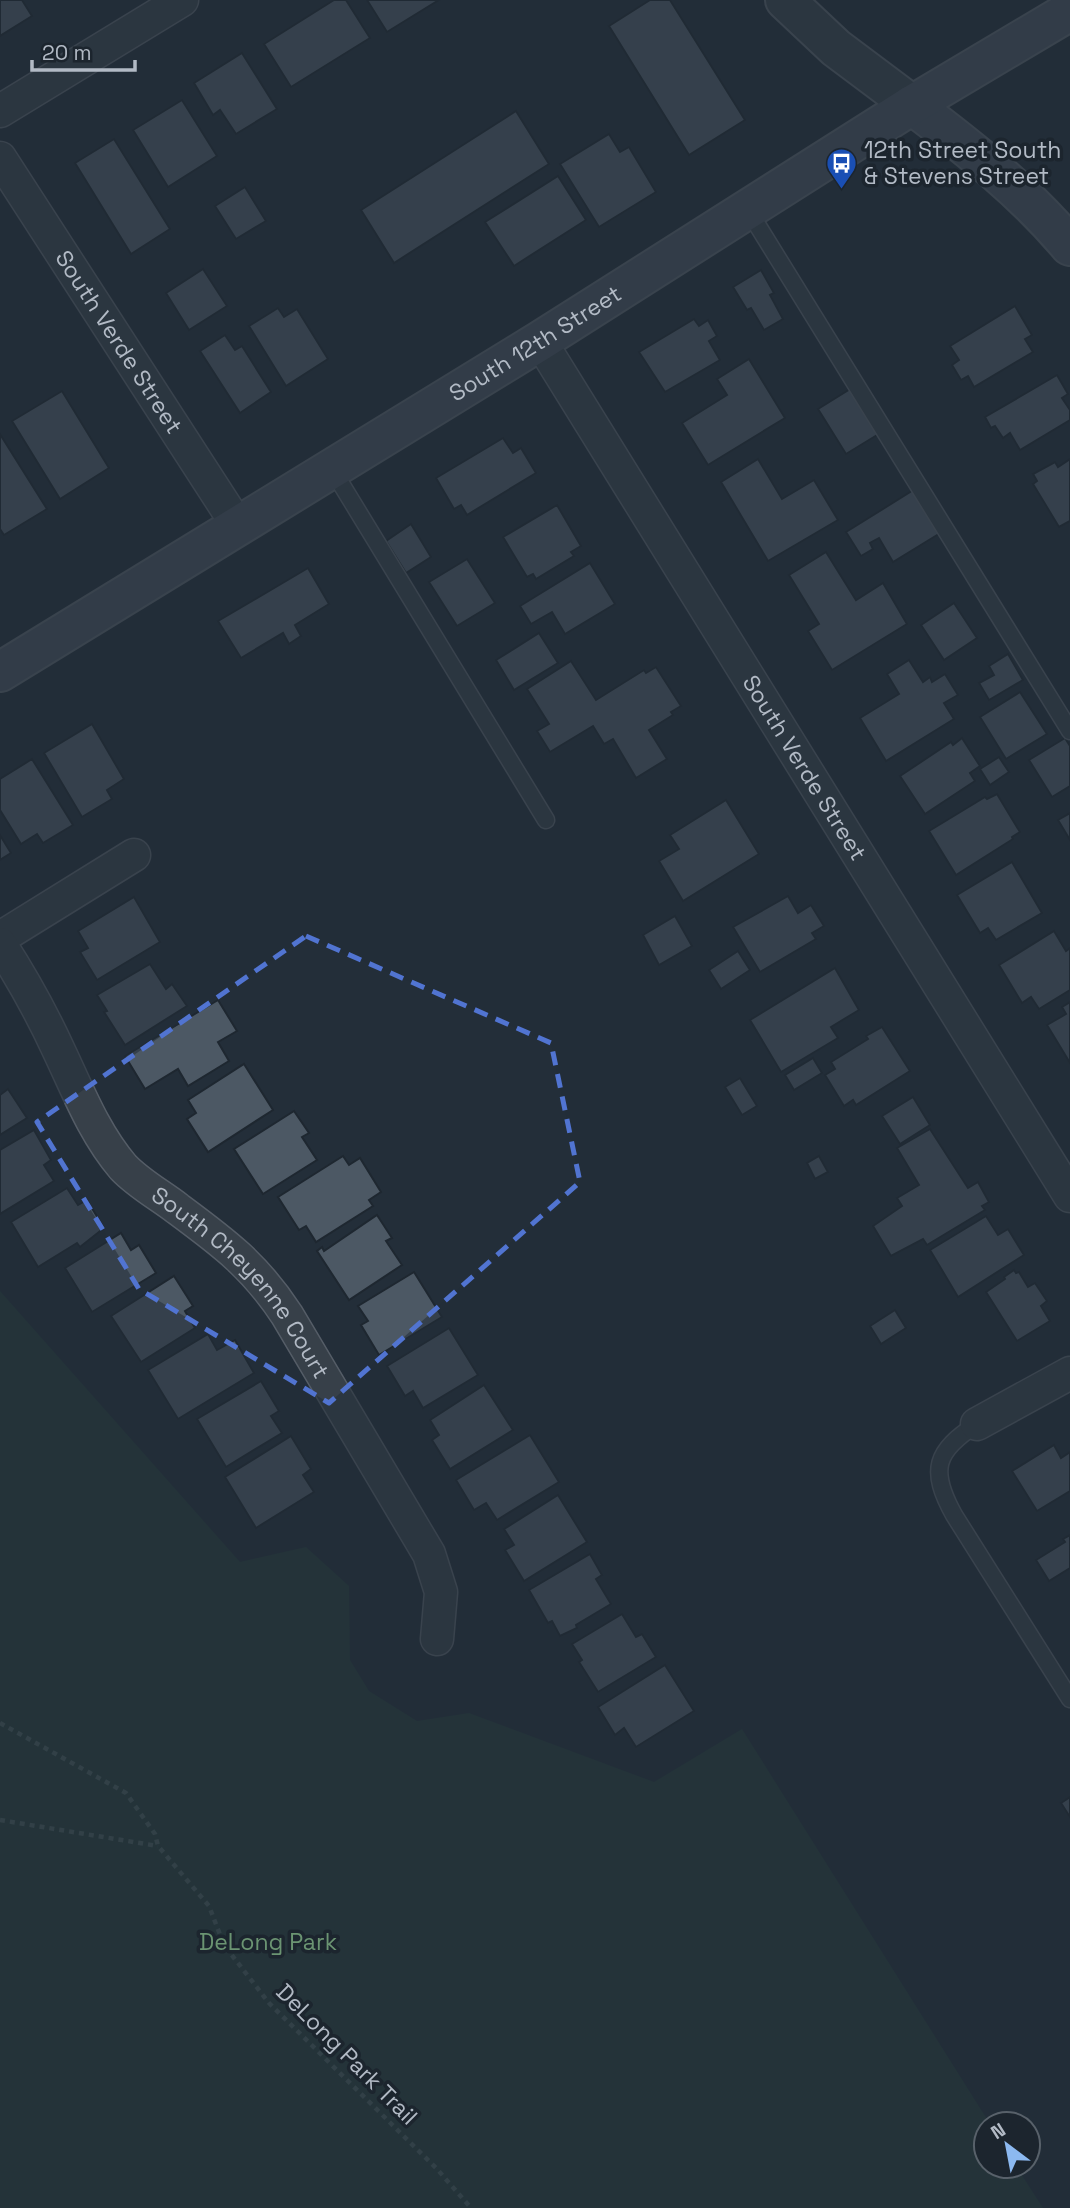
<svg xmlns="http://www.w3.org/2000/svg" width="1070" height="2208" font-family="'Space Grotesk',sans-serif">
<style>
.green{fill:#263b3b}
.building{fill:#4c5864;stroke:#1e2730;stroke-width:2}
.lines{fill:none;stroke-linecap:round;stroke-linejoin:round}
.service-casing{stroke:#555d67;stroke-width:19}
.minor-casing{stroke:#555d67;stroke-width:35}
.tertiary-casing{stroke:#555d67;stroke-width:42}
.secondary-casing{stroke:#555d67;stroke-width:42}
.path{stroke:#455859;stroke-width:4.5;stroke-dasharray:5 5;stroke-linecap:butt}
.service{stroke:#374049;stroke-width:16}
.minor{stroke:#374049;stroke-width:32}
.tertiary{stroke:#374049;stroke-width:38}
.secondary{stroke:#454f5c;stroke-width:38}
.marked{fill:none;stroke:#5174d1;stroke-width:5;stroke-dasharray:14 9;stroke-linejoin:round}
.labels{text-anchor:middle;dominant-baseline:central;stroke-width:7;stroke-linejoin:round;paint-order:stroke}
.poi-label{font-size:23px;fill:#b2bac5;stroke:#1c252e;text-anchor:start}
.street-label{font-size:23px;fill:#b2bac5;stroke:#1c252e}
.park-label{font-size:23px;fill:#6b9472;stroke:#1c252e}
</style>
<rect width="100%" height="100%" fill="#232e39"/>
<polygon class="green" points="0,1291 240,1562 306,1547 349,1586 350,1660 369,1691 417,1721 469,1713 654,1782 742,1729 990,2124 986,2124 986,2166 1016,2166 1043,2208 0,2208"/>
<g class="building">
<polygon points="0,0 22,0 32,16 0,36"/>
<polygon points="334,0 346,0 370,38 291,87 264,44"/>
<polygon points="367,0 439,0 387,32"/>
<polygon points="650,0 670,0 745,120 689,155 609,26"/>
<polygon points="242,53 277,109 236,134 220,110 213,115 194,83"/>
<polygon points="182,100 217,156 168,187 133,130"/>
<polygon points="516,111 549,164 394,263 361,210"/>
<polygon points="609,134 620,152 629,147 656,192 599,227 560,164"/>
<polygon points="114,139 170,229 131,254 75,163"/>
<polygon points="558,176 586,220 514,266 485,222"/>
<polygon points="245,187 266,221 236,239 215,206"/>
<polygon points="203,269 227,306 189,330 166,293"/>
<polygon points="761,270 774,293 770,295 783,319 764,330 751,308 747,310 733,287"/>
<polygon points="1015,306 1032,335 1025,339 1033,352 974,387 968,376 961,380 952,365 959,360 950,346"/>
<polygon points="278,308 284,317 297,309 328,359 286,386 249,326"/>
<polygon points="694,319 699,326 708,320 717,336 709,341 720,360 665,392 639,352"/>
<polygon points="225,335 235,350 242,346 271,392 240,413 200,351"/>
<polygon points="749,359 785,418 708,465 682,423 727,395 717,379"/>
<polygon points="1057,375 1068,394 1062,398 1070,410 1070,420 1020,450 1010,433 1003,438 995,426 991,428 985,417"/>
<polygon points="855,386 882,432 846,454 818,409"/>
<polygon points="62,391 109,468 60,499 12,421"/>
<polygon points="0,434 47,509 4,535 0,529"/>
<polygon points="503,438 513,453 521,448 536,473 467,515 461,505 454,509 436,478"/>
<polygon points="758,459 782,499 814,480 838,520 768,561 721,482"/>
<polygon points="1070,459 1070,521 1059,527 1033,484 1037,481 1033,474 1055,462 1058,467"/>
<polygon points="915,489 942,532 893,562 879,538 870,543 873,549 861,556 846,532"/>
<polygon points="557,505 581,546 571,552 574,556 536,579 533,574 527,577 503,537"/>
<polygon points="411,524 431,557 406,573 386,541"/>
<polygon points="826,552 856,600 883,583 907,624 832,670 808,631 819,624 789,575"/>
<polygon points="467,559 495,603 457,626 429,582"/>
<polygon points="590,563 615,604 565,634 552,612 531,624 520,606"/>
<polygon points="308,568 329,604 295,625 301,636 289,644 283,633 241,658 218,621"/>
<polygon points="954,603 977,638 944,660 921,625"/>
<polygon points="539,633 558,663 514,690 496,660"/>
<polygon points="1008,654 1023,680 989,700 979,683 994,675 989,666"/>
<polygon points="909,660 923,682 930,677 932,682 945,674 958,695 944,703 954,719 886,761 860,718 899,694 887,674"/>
<polygon points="571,661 596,700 644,670 646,673 656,667 681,706 671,712 673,715 649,730 667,759 636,778 613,739 604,744 593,726 550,752 537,731 549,724 527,689"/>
<polygon points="1020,692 1047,734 1006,759 980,717"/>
<polygon points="92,724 124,779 107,790 112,799 82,817 44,753"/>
<polygon points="962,738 980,766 970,773 975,781 925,814 900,776 951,742 953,745"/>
<polygon points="1065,738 1070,746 1070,786 1052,797 1029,760"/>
<polygon points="999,757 1009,772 990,785 980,769"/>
<polygon points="32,759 73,825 43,843 37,834 21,844 0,810 0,779"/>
<polygon points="997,794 1020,832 1012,837 1013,839 956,875 929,831 985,797 987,799"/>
<polygon points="726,800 759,854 683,901 659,861 679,849 670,835"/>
<polygon points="1070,813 1070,840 1058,820"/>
<polygon points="0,835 11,853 0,860"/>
<polygon points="1012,862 1042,913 996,940 988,928 980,933 957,895"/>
<polygon points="788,896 798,913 811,905 824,926 812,933 816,939 760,972 733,927"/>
<polygon points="134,897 160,942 97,980 80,952 88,948 78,931"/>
<polygon points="675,916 692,946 659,965 643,935"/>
<polygon points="1054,931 1066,951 1070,948 1070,990 1039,1009 1031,997 1022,1003 999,965"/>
<polygon points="738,951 750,970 721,989 709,970"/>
<polygon points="150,964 166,989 172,984 187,1006 125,1045 104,1012 107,1011 97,995"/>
<polygon points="835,968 859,1010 831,1027 838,1038 781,1072 750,1020"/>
<polygon points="218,1000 237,1031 218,1042 229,1061 188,1086 178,1069 145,1089 125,1056"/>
<polygon points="1070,1002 1070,1063 1047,1025 1066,1014 1062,1007"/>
<polygon points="882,1027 910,1071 856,1105 853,1100 844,1106 825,1075 835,1069 831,1062 868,1039 866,1036"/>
<polygon points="813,1058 822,1073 794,1090 785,1075"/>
<polygon points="244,1064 273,1110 208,1152 187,1119 196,1113 188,1100"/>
<polygon points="740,1078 757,1106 742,1115 725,1087"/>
<polygon points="8,1089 27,1118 0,1135 0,1095"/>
<polygon points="913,1097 930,1125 900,1144 882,1116"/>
<polygon points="294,1111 309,1133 302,1137 317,1160 263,1194 234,1149"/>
<polygon points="930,1129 968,1188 978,1182 989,1202 982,1206 985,1210 927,1245 923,1239 891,1256 873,1226 902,1206 897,1198 919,1185 897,1148"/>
<polygon points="34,1130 51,1160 44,1165 54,1181 0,1214 0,1150"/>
<polygon points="343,1156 349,1165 360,1158 381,1192 369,1200 373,1206 316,1242 306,1226 299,1230 278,1197"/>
<polygon points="819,1156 828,1172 815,1179 807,1163"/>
<polygon points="67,1188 78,1205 87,1200 104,1228 80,1247 77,1243 38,1267 11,1222"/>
<polygon points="377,1215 392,1238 386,1241 402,1265 349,1300 317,1251 322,1247 324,1251"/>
<polygon points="986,1216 998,1235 1008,1229 1024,1255 958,1297 930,1250"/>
<polygon points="121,1233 131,1250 139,1245 156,1273 92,1312 65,1268"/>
<polygon points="1014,1270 1016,1273 1019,1272 1028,1287 1035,1283 1047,1301 1041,1306 1050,1321 1017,1341 986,1292 1005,1279 1004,1277"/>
<polygon points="414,1272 442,1317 379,1355 361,1325 368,1321 358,1306"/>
<polygon points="174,1276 193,1306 185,1311 195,1328 141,1362 111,1316"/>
<polygon points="895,1310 906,1328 881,1344 870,1326"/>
<polygon points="449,1328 478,1375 423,1408 413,1391 405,1396 387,1366"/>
<polygon points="208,1334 217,1350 235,1340 254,1373 178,1419 148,1370"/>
<polygon points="261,1381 279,1411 271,1416 282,1433 226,1467 197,1419"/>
<polygon points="484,1385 513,1430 450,1469 432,1440 439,1435 430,1420"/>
<polygon points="530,1435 559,1482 497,1520 486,1503 474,1510 456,1480"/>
<polygon points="291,1436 311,1469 303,1475 314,1492 256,1528 225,1477"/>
<polygon points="1054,1445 1061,1458 1070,1452 1070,1491 1037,1511 1012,1471"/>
<polygon points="558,1495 587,1542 524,1581 505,1550 514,1545 504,1529"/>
<polygon points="1070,1535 1070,1568 1049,1581 1036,1560 1065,1542 1063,1539"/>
<polygon points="590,1554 602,1575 596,1579 611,1604 576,1625 577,1628 560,1636 552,1621 548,1623 529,1590"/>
<polygon points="622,1614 636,1637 642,1634 656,1657 598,1692 579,1662 582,1660 572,1644"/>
<polygon points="665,1665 694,1711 636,1747 624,1728 615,1735 598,1707"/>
<polygon points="1070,1797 1070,1817 1061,1803"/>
</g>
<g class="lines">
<defs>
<g id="service">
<polyline points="748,210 1070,731"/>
<polyline points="332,469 546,820"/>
<path d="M977,1424C935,1451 929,1470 954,1515L1070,1699"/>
</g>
<g id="minor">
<polyline points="0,111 182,0"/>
<path id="s1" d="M0,158L238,526"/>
<path id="s2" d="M540,341L1070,1196"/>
<polyline points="0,938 134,855"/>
<path id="s3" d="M0,944C22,978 42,1014 59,1051C78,1091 94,1133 123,1167C139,1184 160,1195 178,1209C224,1243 255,1266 287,1315L429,1554L441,1592L437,1639"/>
<polyline points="977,1424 1070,1373"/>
</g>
<polyline id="tertiary" points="785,0 836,48 912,105"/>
<g id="secondary">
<path d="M912,105C969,148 1024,191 1070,246"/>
<path id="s4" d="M0,672L540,341L912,105L1070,11"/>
</g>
</defs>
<use href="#service" class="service-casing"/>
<use href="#minor" class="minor-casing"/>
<use href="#tertiary" class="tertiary-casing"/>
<use href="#secondary" class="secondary-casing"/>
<g class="path">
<polyline points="0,1723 126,1793 155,1834 158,1846 209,1906 224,1945 269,2003 437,2169 471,2208"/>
<polyline points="0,1820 158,1846"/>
</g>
<use href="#service" class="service"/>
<use href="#minor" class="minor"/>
<use href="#tertiary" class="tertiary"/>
<use href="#secondary" class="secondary"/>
</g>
<path d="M0 0H1070V2208H0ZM306,936L551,1043L580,1182L329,1403L139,1289L37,1122Z" fill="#232e39" fill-opacity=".55" fill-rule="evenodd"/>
<path class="marked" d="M306,936L551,1043L580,1182L329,1403L139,1289L37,1122Z"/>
<defs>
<symbol id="bus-pin" viewBox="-11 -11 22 30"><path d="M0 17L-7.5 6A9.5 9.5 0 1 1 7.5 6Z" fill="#1a4fb4" stroke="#1c252e"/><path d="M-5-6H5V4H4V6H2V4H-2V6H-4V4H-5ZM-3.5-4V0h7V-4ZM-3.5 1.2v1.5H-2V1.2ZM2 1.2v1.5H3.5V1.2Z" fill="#fff"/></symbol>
</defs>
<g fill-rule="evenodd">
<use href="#bus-pin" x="824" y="146" width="35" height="47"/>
</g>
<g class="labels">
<g class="poi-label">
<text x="864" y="150">12th Street South<tspan x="864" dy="26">&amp; Stevens Street</tspan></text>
</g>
<g class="street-label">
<text stroke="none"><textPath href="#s1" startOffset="219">South Verde Street</textPath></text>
<text stroke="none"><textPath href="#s4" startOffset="628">South 12th Street</textPath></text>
<text stroke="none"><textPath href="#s2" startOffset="502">South Verde Street</textPath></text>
<text stroke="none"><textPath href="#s3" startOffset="422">South Cheyenne Court</textPath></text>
<text transform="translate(347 2054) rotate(45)">DeLong Park Trail</text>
</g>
<g class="park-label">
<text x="268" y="1942">DeLong Park</text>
</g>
</g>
<g transform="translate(1007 2145) rotate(328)"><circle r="33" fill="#1c252e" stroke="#58616a" stroke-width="2"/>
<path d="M0-5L12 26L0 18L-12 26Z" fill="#8cb9f0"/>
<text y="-10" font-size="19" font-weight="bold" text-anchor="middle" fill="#b2bac5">N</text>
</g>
<path d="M32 60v10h103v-10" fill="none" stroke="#b2bac5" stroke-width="3.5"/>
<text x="42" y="60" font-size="21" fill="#b2bac5" stroke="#1c252e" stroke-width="5" paint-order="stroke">20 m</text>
</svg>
